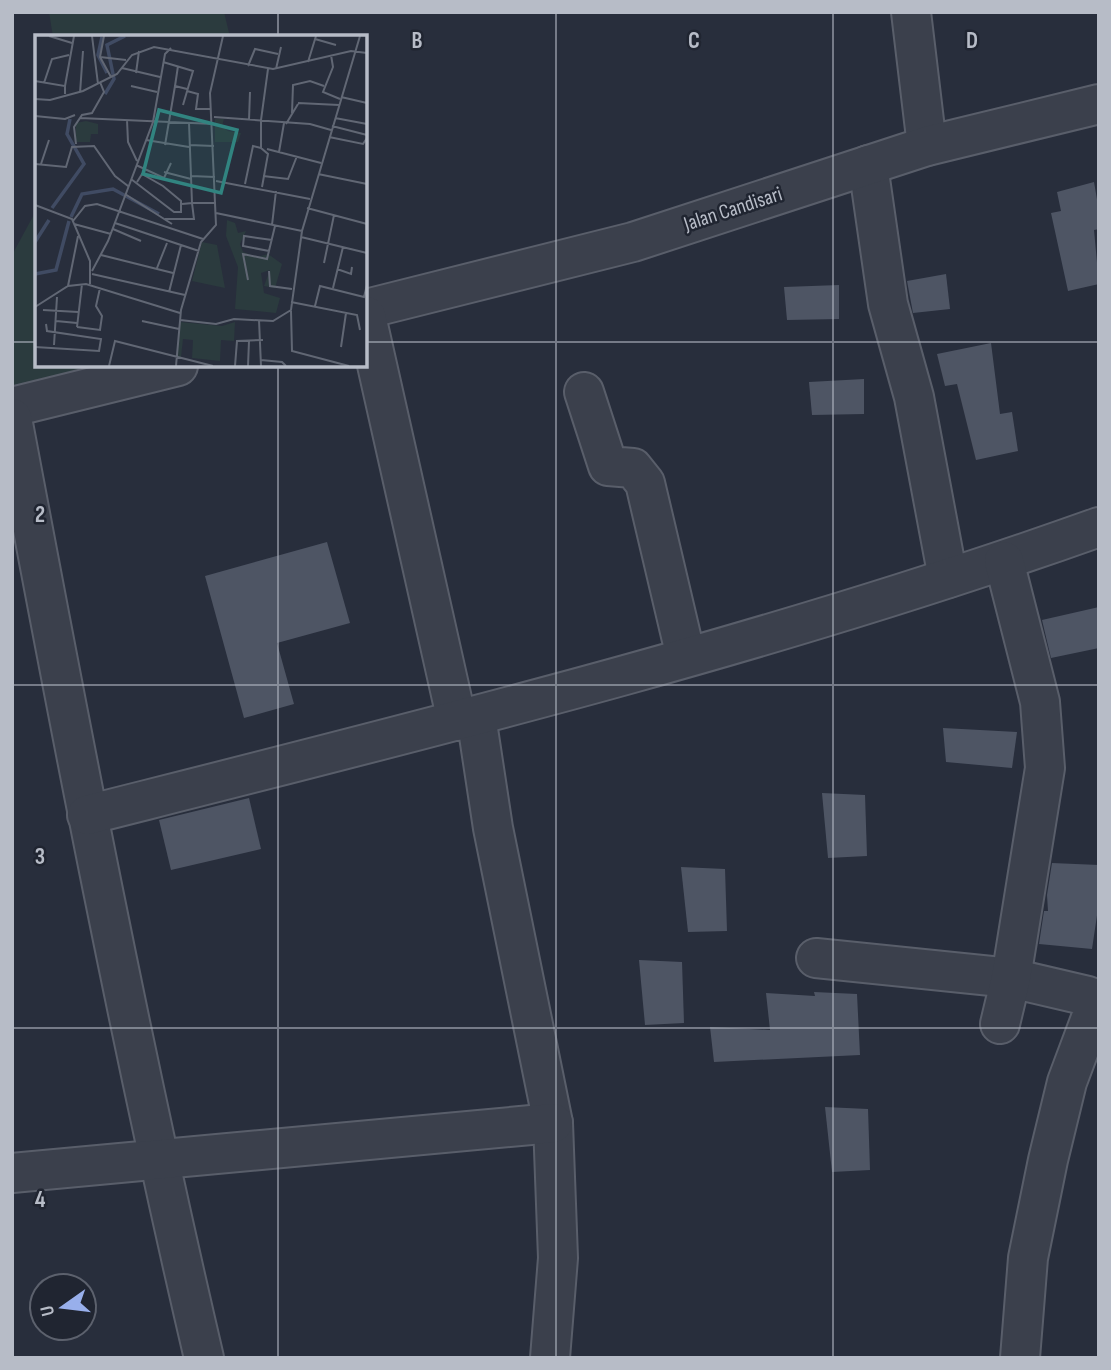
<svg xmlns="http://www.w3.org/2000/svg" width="1111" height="1370" font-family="'Sofia Sans Condensed',sans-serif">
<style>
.green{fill:#2b3b3e}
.building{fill:#4e5564}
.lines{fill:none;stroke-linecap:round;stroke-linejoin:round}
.minor-casing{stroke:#595e6a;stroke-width:42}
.minor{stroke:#3b404c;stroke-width:38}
.grid{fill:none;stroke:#b7bcc7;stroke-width:2;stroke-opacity:0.55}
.labels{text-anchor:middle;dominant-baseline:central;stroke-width:5;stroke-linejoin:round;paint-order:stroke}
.street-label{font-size:21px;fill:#b7bcc7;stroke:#202531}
.inset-river{fill:none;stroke:#404b63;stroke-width:3.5}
.inset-road{fill:none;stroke:#616774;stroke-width:2}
.view{fill:#318480;fill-opacity:0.15;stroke:#318480;stroke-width:3.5}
.inset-edge{fill:none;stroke:#b7bcc7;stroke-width:3.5}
.grid-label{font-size:23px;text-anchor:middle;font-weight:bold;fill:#b7bcc7;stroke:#202531;stroke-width:5;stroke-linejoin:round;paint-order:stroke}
</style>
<rect width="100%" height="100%" fill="#282e3c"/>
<g class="green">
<polygon points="49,12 224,12 230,37 53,37"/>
<polygon points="37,209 37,366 103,366 12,390 12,255"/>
</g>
<g class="building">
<polygon points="1094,182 1099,211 1099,229 1094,230 1099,284 1068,291 1051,213 1061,211 1057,192"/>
<polygon points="946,274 950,309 913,313 907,281"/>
<polygon points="839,285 839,319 787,320 784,287"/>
<polygon points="991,343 1000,414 1012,412 1018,451 976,460 957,384 945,386 937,354"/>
<polygon points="864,379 864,414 812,415 809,382"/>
<polygon points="327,542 350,623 277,643 294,704 244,718 205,576"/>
<polygon points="1099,607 1099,648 1051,658 1042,620"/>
<polygon points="943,728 1017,732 1012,768 946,762"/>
<polygon points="822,793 865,795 867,856 828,858"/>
<polygon points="249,798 261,849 171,870 159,820"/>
<polygon points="1052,863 1099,865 1099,902 1092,949 1039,944 1044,911 1048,911 1047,895"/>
<polygon points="681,867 725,869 727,931 688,932"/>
<polygon points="639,960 682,962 684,1023 645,1025"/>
<polygon points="814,992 857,994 860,1055 714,1062 710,1027 770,1030 766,993 815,996"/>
<polygon points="825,1107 868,1109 870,1170 832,1172"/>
</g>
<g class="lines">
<defs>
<g id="minor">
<polyline points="911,12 927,146"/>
<polyline points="868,165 888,304 914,397 948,578"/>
<polyline points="366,309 633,242 927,146 1099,104"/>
<polyline points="366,316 457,721"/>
<polyline points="584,392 608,466 633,468 645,483 686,657"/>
<polyline points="12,407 178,366"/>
<path d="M12,418C71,733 131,1046 204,1358"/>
<polyline points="476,716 493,828 553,1123 558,1258 550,1358"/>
<path d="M87,815C427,729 768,645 1099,527"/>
<polyline points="816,958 1011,978 1088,996 1094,1010 1067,1082 1048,1160 1028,1258 1020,1358"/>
<polyline points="1000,1024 1011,978 1045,768 1040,702 1004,561"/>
<polyline points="12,1173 553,1123"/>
</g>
</defs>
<use href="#minor" class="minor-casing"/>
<use href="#minor" class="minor"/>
</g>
<path class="grid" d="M278,12V37M556,12V1358M833,12V1358M12,342H37M366,342H1099M278,366V1358M12,685H1099M12,1028H1099"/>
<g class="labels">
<g class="street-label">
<text transform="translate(733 209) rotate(-18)">Jalan Candisari</text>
</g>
</g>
<g transform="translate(35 35)">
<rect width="332" height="332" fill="#282e3c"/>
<path d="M180,84H189L187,91L193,96L206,98L203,107H180ZM51,86L63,89V99H56L55,107H41V88ZM192,185L200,188L203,198L211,196L205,209L208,217L222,222L233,219L247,229L240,253L229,251L235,235L226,238L229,258L245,263L241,278L200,274L203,232L191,201ZM167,207L182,210L190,253L157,246ZM145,287L187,291L200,287L199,306L186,305L185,326L157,323L158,305L148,304L146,322H142Z" fill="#2b3b3e"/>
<path class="inset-river" d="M67,2L63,20L72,38M70,59L79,44L72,10L90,1M17,173L49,129L32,99L35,84M36,182L47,159L78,154L124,179M0,207L14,185M0,239L21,235L34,186"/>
<path class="inset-road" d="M14,1L37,8M57,1L63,49M69,1L65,22L76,42M280,4L301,10M296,20L298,32L288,57L305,64M65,22L91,25M128,27L158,36L148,70M273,27L281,1M143,31L140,51L152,54M213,31L220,14L243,19M87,33L125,42M241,34L246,12M101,38L104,16M0,46L30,51V59M9,48L17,24L34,20M30,51L39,1M96,51L122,57M152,56L163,59L161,74H176M45,58L48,16M306,62L332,68M0,64L15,65L48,56L82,39L97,20L119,12L238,34L316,16L332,18M263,68L304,70M257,78L258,50L275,46L289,51M0,81L30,84L40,80M179,82L275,89L296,95M45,83L179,89M300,83L332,89M92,85L93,107L102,126M214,85L215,57M251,89L263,69M297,91L332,100M294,102L328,109L332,103M111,105L154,112M41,109L39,92L47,80L57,78L69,57L65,47M130,110L140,51M154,110L179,111M232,114L286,128M244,117L249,88M0,129L31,132L37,112L59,111L80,141L93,151M6,129L14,105M101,130L129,143L136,128M129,137L156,144M283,139L332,149M156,141L180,142M228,141L253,144L262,121M96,144L139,177H146V166L128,151L107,139L102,147M181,146L275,164M210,149L218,111L226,113M227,152L233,119L226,113V85L233,34M90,159L137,189M147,169L157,168L154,88M0,170L37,184L55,226V249M272,173L332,189M181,178L267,196M130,184H159L157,168H180M38,186L50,171L62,169L168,204M80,188L164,216M39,189L76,199M237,190L241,156M78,194L106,206M266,202L332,218M234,216L208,211L209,201L237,205M66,220L138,238M289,228L299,180M122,233L132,208M302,234L316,239L317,232M57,236L73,206L118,87L130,19L136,13M234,236L235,251L257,254M57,239L150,260M213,245L208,219L232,224L240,191M33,251L43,201M298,253L308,212M134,257L146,210M256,267L322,280L325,295M280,271L285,251L329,262L332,250M0,272L33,251L51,249L145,278M8,275L43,277M256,276L257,316L314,331M145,285L181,289L199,284L238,286L256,275L267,196L325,1M224,285L226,331M21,286L42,288M107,286L144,294M42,292L65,295L67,281L61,271L65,253M42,292L47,249M19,310L22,262M0,312L64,316L66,304L12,296L11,289M306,312L311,278M226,325L247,327L251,331M74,331L80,306L178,331M141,331L146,275L166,207L181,190L175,58L188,1M200,331L202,306L228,305M213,331L214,306"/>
<path class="view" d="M124,75L202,95L186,158L108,139Z"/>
<rect width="332" height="332" class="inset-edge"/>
</g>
<g class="grid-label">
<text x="417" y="48">B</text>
<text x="694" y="48">C</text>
<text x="972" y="48">D</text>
<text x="40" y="522">2</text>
<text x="40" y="864">3</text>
<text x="40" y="1207">4</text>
</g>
<rect width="1111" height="1370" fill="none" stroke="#b7bcc7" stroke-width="28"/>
<g transform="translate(63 1307) rotate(256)"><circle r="33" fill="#202531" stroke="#5c616d" stroke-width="2"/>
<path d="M0-5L12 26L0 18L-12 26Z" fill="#98afeb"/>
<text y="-10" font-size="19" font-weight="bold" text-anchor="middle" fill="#b7bcc7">U</text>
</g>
</svg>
